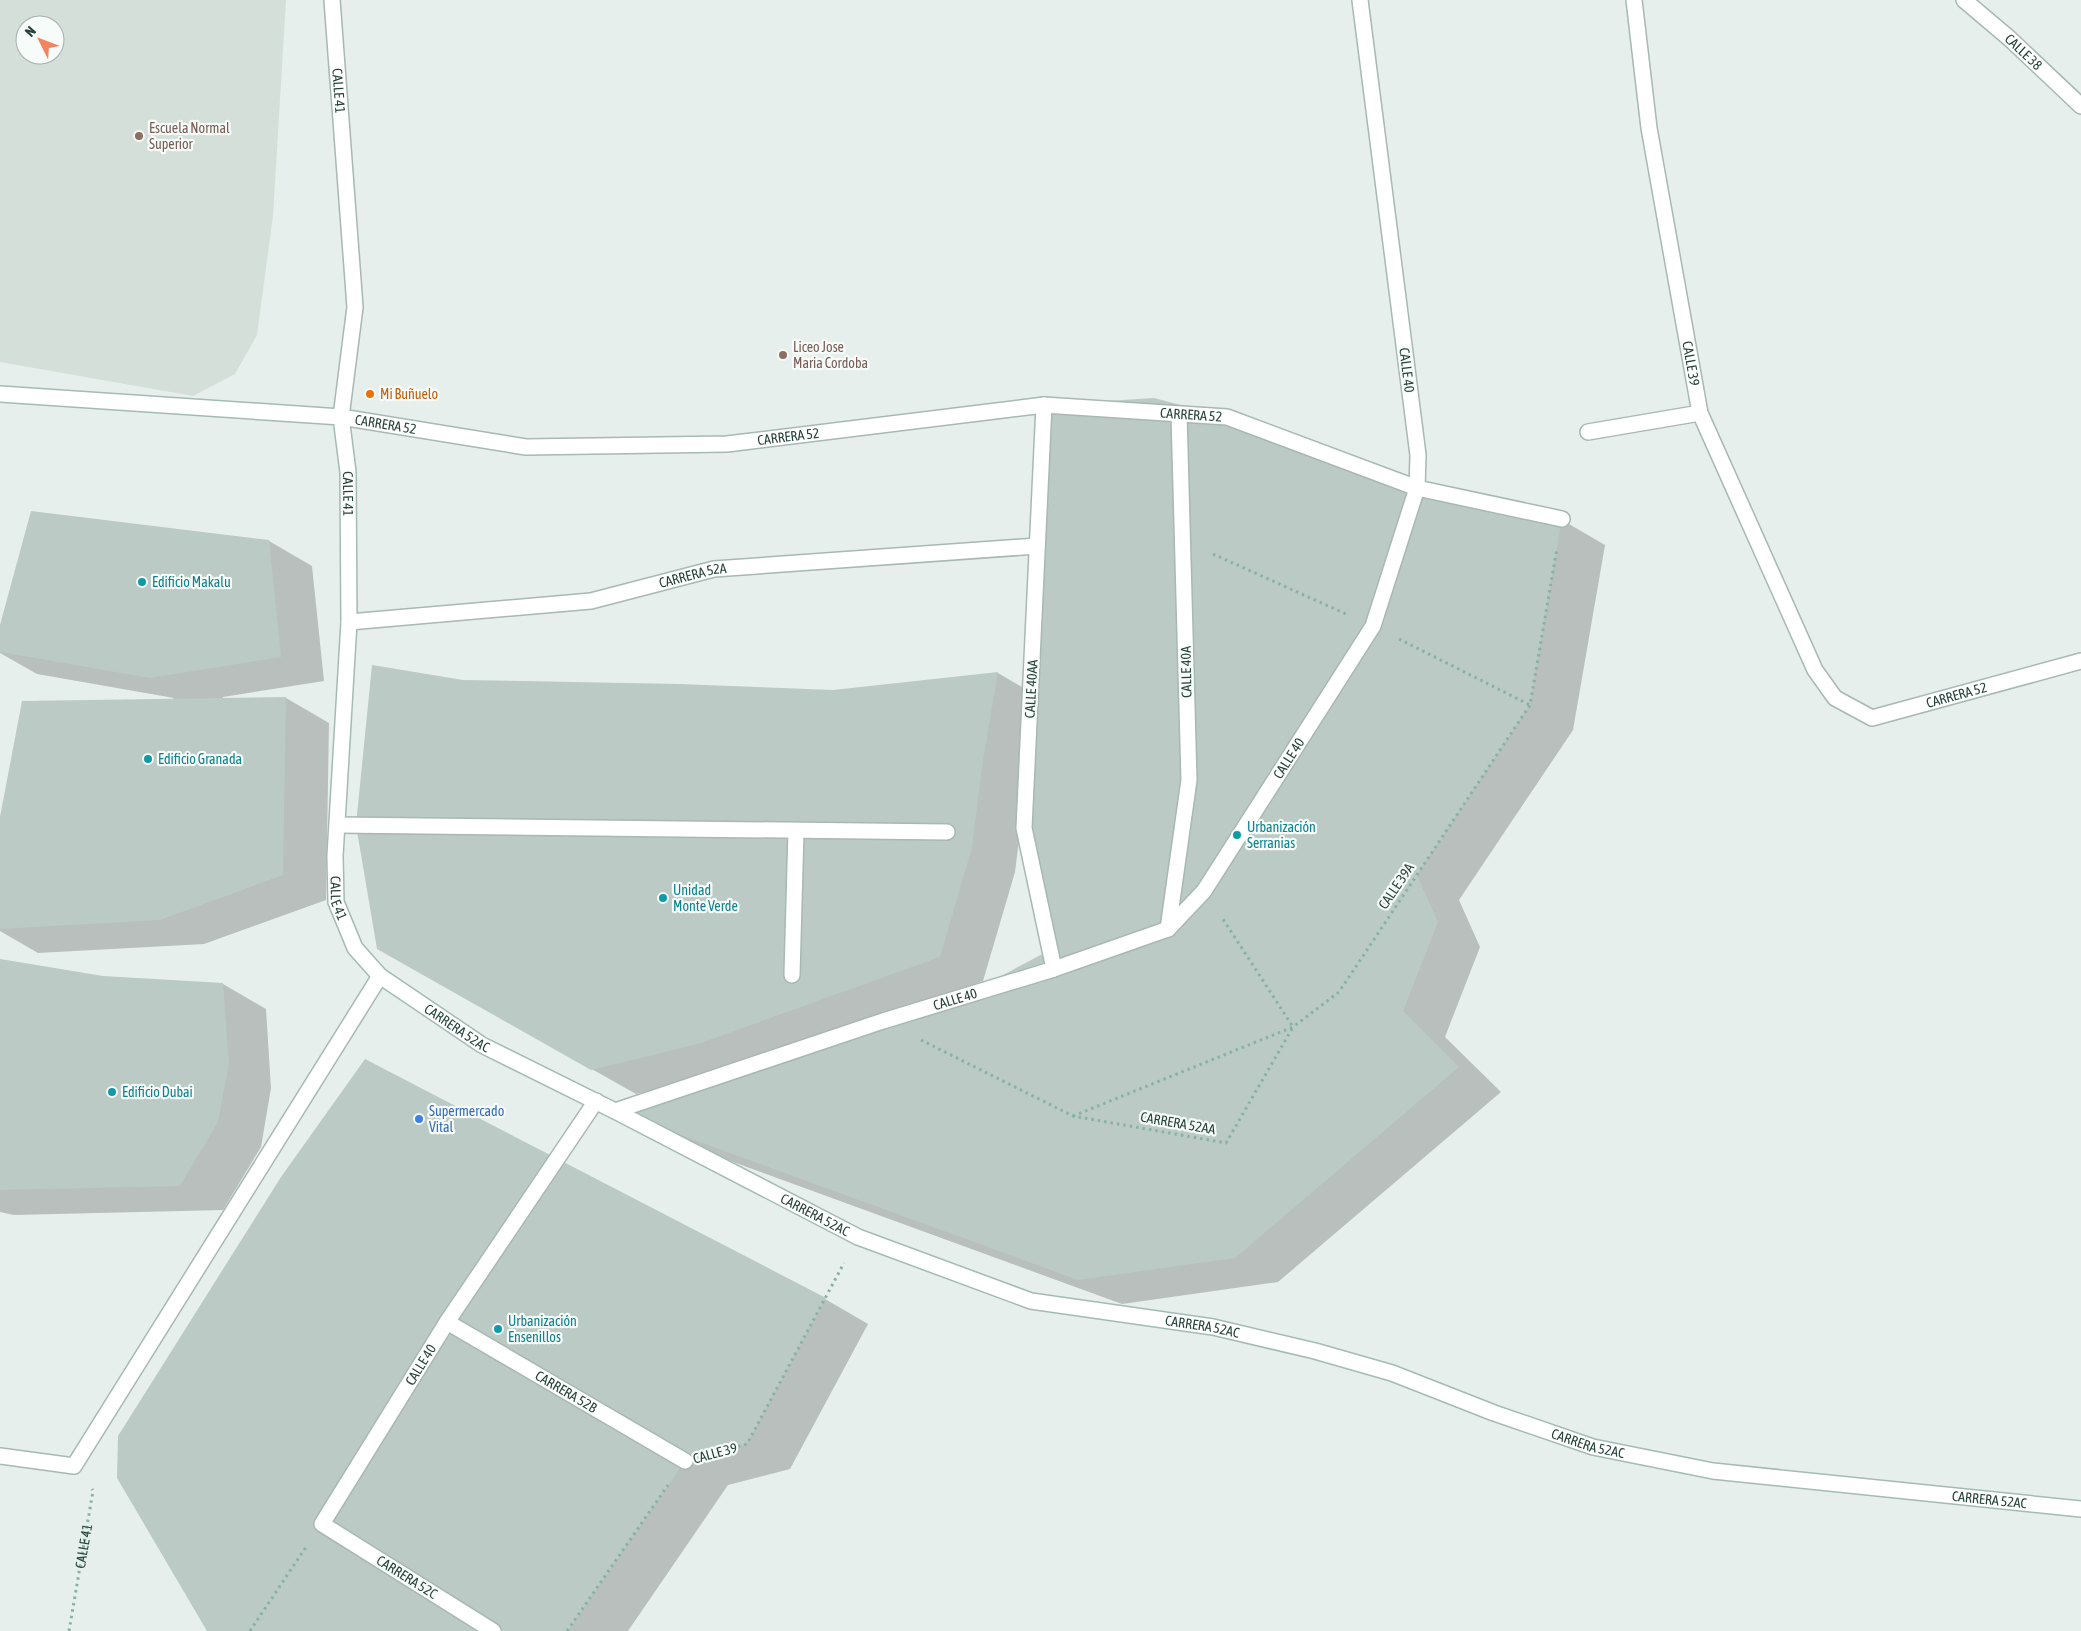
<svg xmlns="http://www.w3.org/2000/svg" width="2081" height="1631" font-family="'Asap Condensed',sans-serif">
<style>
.built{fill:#d4dfda;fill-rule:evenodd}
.shadow{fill:#0003}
.building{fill:#bbcac4}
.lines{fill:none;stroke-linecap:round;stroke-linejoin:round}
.lane-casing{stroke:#a8b8b2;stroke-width:18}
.street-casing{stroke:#a8b8b2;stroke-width:18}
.secondary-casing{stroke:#a4bbb3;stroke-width:18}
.path{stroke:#86b3a5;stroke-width:3;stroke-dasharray:2.5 4;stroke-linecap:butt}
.lane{stroke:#fff;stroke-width:15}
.street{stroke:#fff;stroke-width:15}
.secondary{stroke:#fff;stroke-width:15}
.education-dot{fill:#8d6e63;stroke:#f7fbf9;stroke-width:2}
.food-dot{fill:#e8710a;stroke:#f7fbf9;stroke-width:2}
.culture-dot{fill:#0f9aa8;stroke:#f7fbf9;stroke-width:2}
.shop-dot{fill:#3f7fe0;stroke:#f7fbf9;stroke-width:2}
.labels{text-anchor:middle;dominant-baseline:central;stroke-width:4.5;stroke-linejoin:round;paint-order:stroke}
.street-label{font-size:14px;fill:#24423a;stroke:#f7fbf9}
.education-label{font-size:14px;fill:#785e54;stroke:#f7fbf9;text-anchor:start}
.food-label{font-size:14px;fill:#c56008;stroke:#f7fbf9;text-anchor:start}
.culture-label{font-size:14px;fill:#0d838f;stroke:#f7fbf9;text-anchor:start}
.shop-label{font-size:14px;fill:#366cbe;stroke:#f7fbf9;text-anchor:start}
</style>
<rect width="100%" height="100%" fill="#e6efeb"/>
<path class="built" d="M0,0H286L273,216L257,335L235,374L193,396L0,362ZM25,25H55V55H25Z"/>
<g class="shadow">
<polygon points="1416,489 1562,520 1605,545 1573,730 1459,900 1480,947 1445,1037 1501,1092 1278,1282 1122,1304 659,1135 959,999 1052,951 1025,792 1015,872 983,981 741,1068 636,1094 422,973 462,681 833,692 998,673 1032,693"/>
<polygon points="269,541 312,566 324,681 223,697 223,699 286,698 329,723 326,900 204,944 38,953 0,931 0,823 174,698 37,674 0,653 0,629"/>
<polygon points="0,960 103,977 223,984 266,1009 271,1088 261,1147 223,1210 14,1215 0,1212"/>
<polygon points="825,1299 868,1324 790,1469 728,1485 628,1631 208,1631"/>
</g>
<g class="building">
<polygon points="1154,398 1227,417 1417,488 1562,519 1530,705 1417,875 1438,922 1403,1011 1459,1067 1235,1258 1078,1280 615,1111 959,998 1050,950 1026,795 1044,405"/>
<polygon points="31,511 269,540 281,657 150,678 0,652 0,625"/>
<polygon points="372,665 463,680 679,684 833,690 998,672 982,767 972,847 940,957 698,1044 591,1070 377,949 356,825"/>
<polygon points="286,697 283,875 160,920 0,929 0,817 22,701"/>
<polygon points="0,959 103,976 223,983 229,1063 218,1122 180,1186 0,1190"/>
<polygon points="365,1059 826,1298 747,1444 685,1461 568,1631 207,1631 117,1478 118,1436 281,1177"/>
</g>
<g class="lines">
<defs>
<polyline id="lane" points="1588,432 1700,413"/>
<g id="street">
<path id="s2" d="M332,0L355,307L341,417L526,447L727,444L1044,405L1227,417L1417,488L1562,519"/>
<path id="s3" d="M1634,0L1649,128L1700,413L1815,670L1835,698L1872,718L2081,661"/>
<path id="s4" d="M1964,0L2009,38L2081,106"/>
<polyline points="1044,405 1024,828 1054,969"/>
<path id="s5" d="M349,622L591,601L714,569L1037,546"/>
<polyline points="338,825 947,832"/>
<polyline points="1168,929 1189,780 1179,414"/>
<polyline points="792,975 796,831"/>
<path id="s6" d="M615,1111L883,1021L1054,969L1168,929L1204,891L1373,626L1417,488L1418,455L1360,0"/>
<path id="s7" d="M447,1322L685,1461"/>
<polyline points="0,1456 74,1466 380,976"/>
<path id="s8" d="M493,1631L322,1524L447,1322L596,1101"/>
</g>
<g id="secondary">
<path id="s9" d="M0,394L341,417L348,472L349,622L335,856L336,902L355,948L380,976L482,1045L615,1111L858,1237L1031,1301L1213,1327L1315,1351L1392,1373L1494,1413L1593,1447L1713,1471L2081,1509"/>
</g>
</defs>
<use href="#lane" class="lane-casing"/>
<use href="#street" class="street-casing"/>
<use href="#secondary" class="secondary-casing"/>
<g class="path">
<polyline points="1213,554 1346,614"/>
<polyline points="1399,639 1530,705"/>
<polyline points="921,1040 1073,1116 1226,1143 1293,1027 1221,916"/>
<polyline points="1073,1116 1293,1027 1339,992 1530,705 1557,548"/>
<polyline points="713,1454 747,1444 844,1263"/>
<path id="s1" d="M69,1631L93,1491L92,1489"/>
<polyline points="250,1631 306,1547"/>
<polyline points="567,1631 668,1485"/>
</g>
<use href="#lane" class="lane"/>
<use href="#street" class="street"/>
<use href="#secondary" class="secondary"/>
</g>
<g class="education-dot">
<circle cx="139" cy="136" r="5"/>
<circle cx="783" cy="355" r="5"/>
</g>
<circle class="food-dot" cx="370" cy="394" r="5"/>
<g class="culture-dot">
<circle cx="142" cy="582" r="5"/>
<circle cx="148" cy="759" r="5"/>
<circle cx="1237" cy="835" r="5"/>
<circle cx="663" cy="898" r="5"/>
<circle cx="112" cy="1092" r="5"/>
<circle cx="498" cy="1329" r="5"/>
</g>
<circle class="shop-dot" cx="419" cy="1119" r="5"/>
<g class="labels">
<g class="street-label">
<text stroke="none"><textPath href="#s4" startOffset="79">CALLE 38</textPath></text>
<text stroke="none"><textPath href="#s2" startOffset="91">CALLE 41</textPath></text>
<text stroke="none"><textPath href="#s3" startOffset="368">CALLE 39</textPath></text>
<text transform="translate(1407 370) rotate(83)">CALLE 40</text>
<text stroke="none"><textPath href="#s2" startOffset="1274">CARRERA 52</textPath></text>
<text stroke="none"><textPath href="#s2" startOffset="464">CARRERA 52</textPath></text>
<text stroke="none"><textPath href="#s2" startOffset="869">CARRERA 52</textPath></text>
<text stroke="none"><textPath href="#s9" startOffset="419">CALLE 41</textPath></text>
<text stroke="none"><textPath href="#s5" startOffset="348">CARRERA 52A</textPath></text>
<text transform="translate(1186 672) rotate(-91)">CALLE 40A</text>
<text transform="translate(1031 689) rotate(-87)">CALLE 40AA</text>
<text stroke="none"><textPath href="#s3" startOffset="864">CARRERA 52</textPath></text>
<text stroke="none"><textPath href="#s6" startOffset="792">CALLE 40</textPath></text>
<text transform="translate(1396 886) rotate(-56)">CALLE 39A</text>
<text stroke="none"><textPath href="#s9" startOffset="824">CALLE 41</textPath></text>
<text stroke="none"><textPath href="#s6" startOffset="358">CALLE 40</textPath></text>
<text stroke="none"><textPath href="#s9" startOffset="1008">CARRERA 52AC</textPath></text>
<text transform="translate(1178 1123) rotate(10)">CARRERA 52AA</text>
<text stroke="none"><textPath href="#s9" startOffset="1412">CARRERA 52AC</textPath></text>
<text stroke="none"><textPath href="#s9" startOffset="1818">CARRERA 52AC</textPath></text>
<text stroke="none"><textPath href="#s8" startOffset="389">CALLE 40</textPath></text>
<text stroke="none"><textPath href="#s7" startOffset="138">CARRERA 52B</textPath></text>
<text stroke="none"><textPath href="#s9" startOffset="2222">CARRERA 52AC</textPath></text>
<text transform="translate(715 1453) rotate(-15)">CALLE 39</text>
<text stroke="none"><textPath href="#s9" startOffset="2628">CARRERA 52AC</textPath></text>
<text stroke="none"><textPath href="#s1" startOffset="86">CALLE 41</textPath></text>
<text transform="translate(407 1577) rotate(32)">CARRERA 52C</text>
</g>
<g class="education-label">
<text x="149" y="128">Escuela Normal<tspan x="149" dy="16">Superior</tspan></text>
<text x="793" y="347">Liceo Jose<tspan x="793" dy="16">Maria Cordoba</tspan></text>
</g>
<g class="food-label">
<text x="380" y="394">Mi Buñuelo</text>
</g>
<g class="culture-label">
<text x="152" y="582">Edificio Makalu</text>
<text x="158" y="759">Edificio Granada</text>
<text x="1247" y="827">Urbanización<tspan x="1247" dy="16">Serranias</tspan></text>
<text x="673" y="890">Unidad<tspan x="673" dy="16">Monte Verde</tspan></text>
<text x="122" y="1092">Edificio Dubai</text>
<text x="508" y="1321">Urbanización<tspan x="508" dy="16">Ensenillos</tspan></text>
</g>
<g class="shop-label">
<text x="429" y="1111">Supermercado<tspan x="429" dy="16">Vital</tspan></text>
</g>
</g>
<g transform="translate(40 40) rotate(312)"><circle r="24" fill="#f7fbf9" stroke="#a3b1ad"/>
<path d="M0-4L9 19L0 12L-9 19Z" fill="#f4845f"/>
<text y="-8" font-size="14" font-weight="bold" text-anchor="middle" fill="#24423a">N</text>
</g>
</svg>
